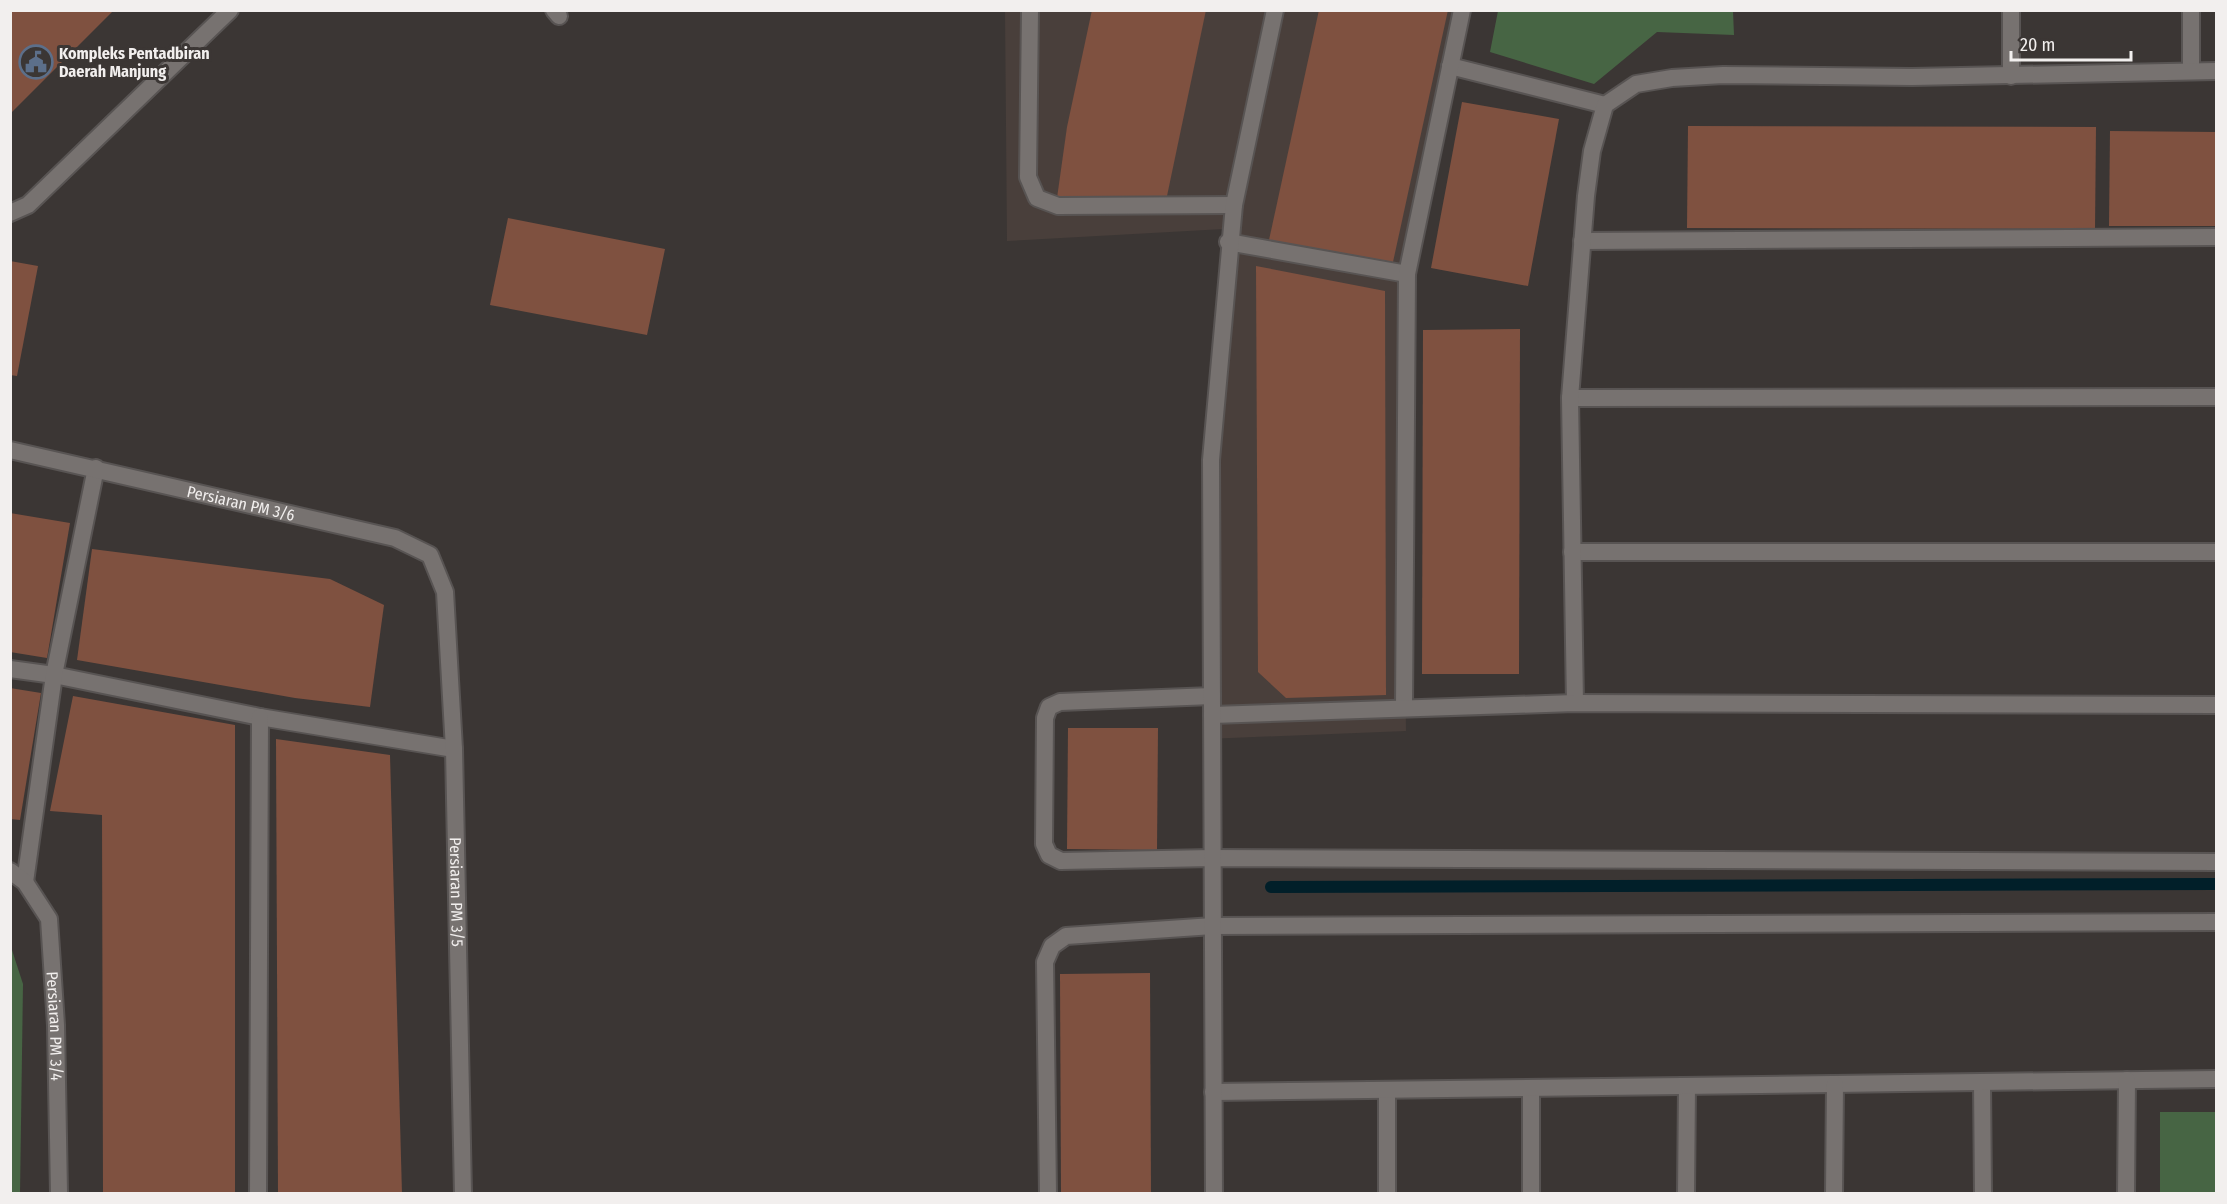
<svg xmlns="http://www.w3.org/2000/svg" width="2227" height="1204" font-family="'Fira Sans Condensed',sans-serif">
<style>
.built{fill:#493f3b}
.green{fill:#476544}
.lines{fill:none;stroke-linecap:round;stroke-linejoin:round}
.stream{stroke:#011f29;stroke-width:12}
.building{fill:#7f5140}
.service-casing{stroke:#585453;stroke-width:20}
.minor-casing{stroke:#585453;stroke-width:20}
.service{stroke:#777270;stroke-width:16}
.minor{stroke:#777270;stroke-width:16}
.labels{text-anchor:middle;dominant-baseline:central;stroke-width:6;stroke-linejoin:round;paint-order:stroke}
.poi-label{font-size:16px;font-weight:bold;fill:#f2efee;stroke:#3b3634;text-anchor:start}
.street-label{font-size:16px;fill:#f2efee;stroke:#3b3634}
</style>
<rect width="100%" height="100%" fill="#3b3634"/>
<polygon class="built" points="1005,11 1467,11 1401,274 1406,731 1206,739 1224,229 1007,241"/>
<g class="green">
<polygon points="1498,11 1733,11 1734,35 1657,32 1594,84 1490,52"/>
<polygon points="11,947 23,984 20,1194 10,1193"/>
<rect x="2160" y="1112" width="56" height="81"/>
</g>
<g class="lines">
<polyline class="stream" points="1271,887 2216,884"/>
</g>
<g class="building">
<polygon points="10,10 114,10 10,114"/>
<polygon points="1092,10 1206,10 1167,196 1057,198 1067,127"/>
<polygon points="1319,10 1448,10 1393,262 1269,240"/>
<polygon points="1462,102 1559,119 1528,286 1431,268"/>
<polygon points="1688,126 2096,127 2095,229 1687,228"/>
<polygon points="2110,131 2216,132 2216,226 2109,226"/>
<polygon points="508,218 665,249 647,335 490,305"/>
<polygon points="10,261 38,266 17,376 10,375"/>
<polygon points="1256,266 1385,291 1386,695 1286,698 1258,672"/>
<polygon points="1520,329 1519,674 1422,674 1423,330"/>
<polygon points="10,513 70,523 47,658 10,652"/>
<polygon points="92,549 330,579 384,605 370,707 295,698 77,660"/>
<polygon points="10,688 41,693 20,820 10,819"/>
<polygon points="73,696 235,725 235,1194 103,1194 102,815 50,811"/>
<polygon points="1068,728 1158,728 1157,850 1067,849"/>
<polygon points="276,739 390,755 402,1194 278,1194"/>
<polygon points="1150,973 1151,1194 1061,1194 1060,974"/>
</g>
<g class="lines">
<defs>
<g id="service">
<polyline points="554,10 559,16"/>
<polyline points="1030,10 1028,177 1037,198 1058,206 1234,205"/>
<polyline points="1450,66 1605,105"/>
<polyline points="2191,71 2191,10"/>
<polyline points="10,213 28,205 230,10"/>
<polyline points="1582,241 2216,237"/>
<polyline points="1228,242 1407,274"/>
<polyline points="1572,552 2216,552"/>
<polyline points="10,669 54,675 260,717 454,749"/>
<polyline points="1212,696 1060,702 1049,707 1045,718 1044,844 1049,855 1061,861 1212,858 2216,862"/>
<polyline points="1404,708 1407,274 1462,10"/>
<polyline points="25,882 54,675 96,468"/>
<polyline points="1982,1083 1983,1194"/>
<polyline points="258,1194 260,717"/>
<polyline points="1048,1194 1045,962 1052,946 1066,936 1213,926 2216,922"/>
<polyline points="1387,1194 1387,1090"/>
<polyline points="1686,1194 1687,1086"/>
</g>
<g id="minor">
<polyline points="2011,76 2011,10"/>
<polyline points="1570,398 2216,397"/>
<path id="s1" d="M10,450L395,538L430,555L445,592L454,749L463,1194"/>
<polyline points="1575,703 1570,398 1586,196 1592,151 1605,105 1636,84 1672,78 1723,75 1912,77 2216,71"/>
<polyline points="1212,715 1575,703 2216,705"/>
<path id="s2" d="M10,871L25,882L49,919L56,1025L59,1194"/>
<polyline points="1531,1088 1531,1194"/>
<polyline points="1213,1092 2216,1079"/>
<polyline points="1214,1194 1211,460 1234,205 1275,10"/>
<polyline points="1834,1194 1835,1084"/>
<polyline points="2126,1194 2127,1080"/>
</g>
</defs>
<use href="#service" class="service-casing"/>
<use href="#minor" class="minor-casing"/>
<use href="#service" class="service"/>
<use href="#minor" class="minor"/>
</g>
<defs>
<symbol id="civic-ring" viewBox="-11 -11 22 22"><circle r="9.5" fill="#3b3634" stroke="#5c6f8a" stroke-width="1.5"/><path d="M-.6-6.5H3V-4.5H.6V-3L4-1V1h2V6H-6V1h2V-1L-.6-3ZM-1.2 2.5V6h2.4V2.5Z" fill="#5c6f8a"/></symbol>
</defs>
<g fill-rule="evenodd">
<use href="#civic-ring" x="17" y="43" width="38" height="38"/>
</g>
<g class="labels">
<g class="poi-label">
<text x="59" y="53">Kompleks Pentadbiran<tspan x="59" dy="18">Daerah Manjung</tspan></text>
</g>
<g class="street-label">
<text stroke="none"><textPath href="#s1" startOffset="237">Persiaran PM 3/6</textPath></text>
<text stroke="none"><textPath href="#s1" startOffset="774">Persiaran PM 3/5</textPath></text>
<text stroke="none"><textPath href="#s2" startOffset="170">Persiaran PM 3/4</textPath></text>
</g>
</g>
<rect width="2227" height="1204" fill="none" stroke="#f2efee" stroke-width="24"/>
<path d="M2011 51v9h120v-9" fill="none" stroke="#f2efee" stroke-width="3"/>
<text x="2020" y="51" font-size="18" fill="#f2efee" stroke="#3b3634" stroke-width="4.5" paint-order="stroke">20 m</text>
</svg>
